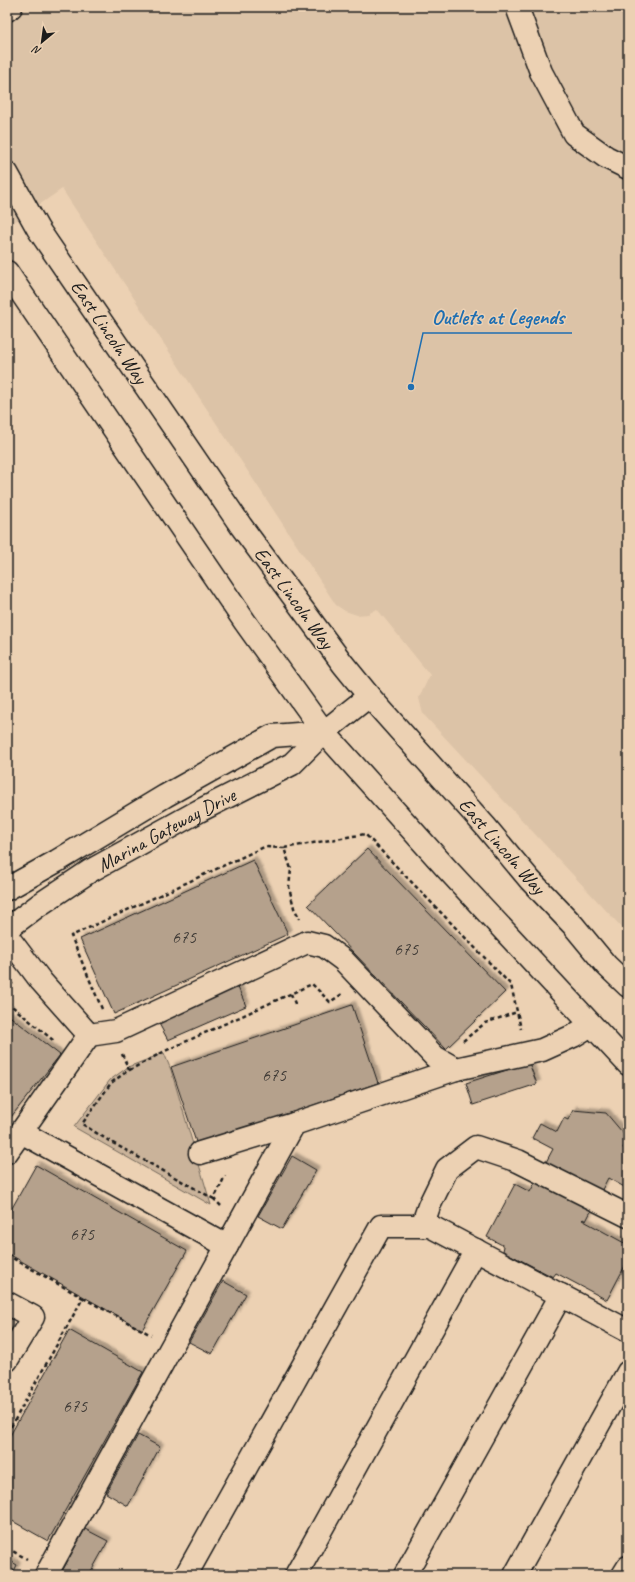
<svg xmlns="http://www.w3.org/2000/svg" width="635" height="1582" font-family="Caveat,sans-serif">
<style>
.built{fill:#dcc3a7}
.green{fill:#cab39a;stroke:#73685b}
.building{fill:#b5a18c;stroke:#1c1c1c;filter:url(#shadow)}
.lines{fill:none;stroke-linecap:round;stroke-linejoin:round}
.minor-casing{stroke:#1c1c1c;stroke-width:25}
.path{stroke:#1c1c1c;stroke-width:2.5;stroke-dasharray:4 3;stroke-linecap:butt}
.minor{stroke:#ecd1b3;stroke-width:22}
.labels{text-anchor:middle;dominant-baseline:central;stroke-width:3;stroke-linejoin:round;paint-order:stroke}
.number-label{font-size:18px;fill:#423d38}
.street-label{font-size:20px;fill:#1c1c1c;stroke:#ecd1b3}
.leader{fill:none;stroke:#1f6fb2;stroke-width:1.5}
.callout-dot{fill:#1f6fb2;stroke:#ecd1b3;stroke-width:1.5}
.callout-label{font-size:21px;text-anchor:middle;font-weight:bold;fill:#1f6fb2;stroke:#ecd1b3;stroke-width:3;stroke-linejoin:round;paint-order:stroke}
</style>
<defs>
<filter id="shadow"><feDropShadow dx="3.5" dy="-3.5" stdDeviation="1" flood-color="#0004"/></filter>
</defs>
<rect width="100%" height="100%" fill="#ecd1b3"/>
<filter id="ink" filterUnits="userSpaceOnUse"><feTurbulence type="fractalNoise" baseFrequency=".025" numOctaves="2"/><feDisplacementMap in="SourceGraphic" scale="8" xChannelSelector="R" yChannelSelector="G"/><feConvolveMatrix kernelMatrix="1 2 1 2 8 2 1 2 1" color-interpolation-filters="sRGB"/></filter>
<g filter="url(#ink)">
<polygon class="built" points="7,7 628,7 628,934 423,714 419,698 430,675 377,609 368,614 357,615 345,611 336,605 62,189 7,227"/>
<polygon class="green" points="164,1053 171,1070 211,1205 74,1127 110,1080 128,1067"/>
<g class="building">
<polygon points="367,849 505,992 446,1049 308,905"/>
<polygon points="253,860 288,934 114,1014 80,939"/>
<polygon points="237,985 246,1006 168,1040 157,1020"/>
<polygon points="352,1005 378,1083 197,1145 171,1067"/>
<polygon points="7,1014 60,1055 7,1122"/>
<polygon points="529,1063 537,1084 473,1105 466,1083"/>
<polygon points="573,1110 606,1113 628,1139 623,1148 628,1151 628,1189 608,1178 586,1221 583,1219 582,1220 628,1245 628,1260 607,1300 556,1273 553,1277 503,1251 504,1246 487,1237 515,1184 530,1192 553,1149 532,1138 540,1123 557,1132 564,1118 568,1120"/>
<polygon points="292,1156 316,1170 282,1229 258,1216"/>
<polygon points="36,1165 187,1251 142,1330 7,1253 7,1217"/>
<polygon points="223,1281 246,1294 212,1354 189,1342"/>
<polygon points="69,1330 143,1372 48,1541 7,1518 7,1441"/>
<polygon points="138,1435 160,1447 128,1506 106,1493"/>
<polygon points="85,1529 108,1541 89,1575 60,1575"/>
<polygon points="7,1559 17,1565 12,1575 7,1575"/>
</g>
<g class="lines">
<defs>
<g id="minor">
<polyline points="517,7 541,72 574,134 606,157 628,168"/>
<polyline points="7,10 11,7"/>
<polyline points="7,173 38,229 241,526 343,664 369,696 485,826 530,880 573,925 606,965 628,986"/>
<polyline points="7,272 245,622 324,732 447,869 628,1064"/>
<polyline points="7,889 57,861 165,796 272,736 324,732"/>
<path id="s1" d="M7,929L39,905L90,871L199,811L292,764L324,732L369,696"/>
<polyline points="7,936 41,981 89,1035 116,1031 307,942 324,946 343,960 435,1057 456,1069 542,1050 573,1036 591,1025"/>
<polyline points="21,1132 227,1246"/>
<polyline points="7,1152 89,1035"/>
<polyline points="200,1153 294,1124 456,1069"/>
<polyline points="422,1226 429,1206 447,1169 476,1147 518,1161 628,1216"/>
<polyline points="7,1303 33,1317 7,1360"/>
<polyline points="46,1575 294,1124"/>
<polyline points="186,1575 381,1226 430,1226 628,1331"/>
<polyline points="296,1575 476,1250"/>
<polyline points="405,1575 561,1295"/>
<polyline points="515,1575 628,1372"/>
<polyline points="623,1575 628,1567"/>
</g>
</defs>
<use href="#minor" class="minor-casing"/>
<g class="path">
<polyline points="284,848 365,834 511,985 521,1029"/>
<polyline points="7,988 13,983"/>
<polyline points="291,994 296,1006"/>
<polyline points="7,1002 54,1041"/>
<polyline points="102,1009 71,936 264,847 284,848 291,869 289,887 294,908 300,919"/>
<polyline points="463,1041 485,1023 517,1012"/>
<polyline points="122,1054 129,1070"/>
<polyline points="214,1199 111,1142 82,1124 111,1083 126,1072 163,1052 312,984 330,1002 342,994"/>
<polyline points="221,1206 214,1199 225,1176"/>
<polyline points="7,1255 83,1298 7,1434"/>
<polyline points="83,1298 151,1335"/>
<polyline points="7,1548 27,1559"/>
</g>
<use href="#minor" class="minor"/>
</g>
</g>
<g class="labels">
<g class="number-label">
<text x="184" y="937">675</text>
<text x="406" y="949">675</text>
<text x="274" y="1075">675</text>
<text x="82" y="1234">675</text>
<text x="75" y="1406">675</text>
</g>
<g class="street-label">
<text transform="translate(109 332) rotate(56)">East Lincoln Way</text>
<text transform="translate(294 598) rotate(54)">East Lincoln Way</text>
<text stroke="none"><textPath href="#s1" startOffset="188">Marina Gateway Drive</textPath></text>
<text transform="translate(502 846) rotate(49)">East Lincoln Way</text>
</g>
</g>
<path class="leader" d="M411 387L423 333H572"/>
<circle class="callout-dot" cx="411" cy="387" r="4"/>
<g class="callout-label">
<text x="498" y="324">Outlets at Legends</text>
</g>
<rect width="635" height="1582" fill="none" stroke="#ecd1b3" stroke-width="24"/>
<rect x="12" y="12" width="611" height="1558" fill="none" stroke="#1c1c1c" stroke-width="1.5" filter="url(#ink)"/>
<g transform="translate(42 42) rotate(209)" stroke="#ecd1b3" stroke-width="3" paint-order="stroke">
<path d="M0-3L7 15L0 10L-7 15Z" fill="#1c1c1c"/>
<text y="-6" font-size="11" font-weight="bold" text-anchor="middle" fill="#1c1c1c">N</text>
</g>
</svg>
